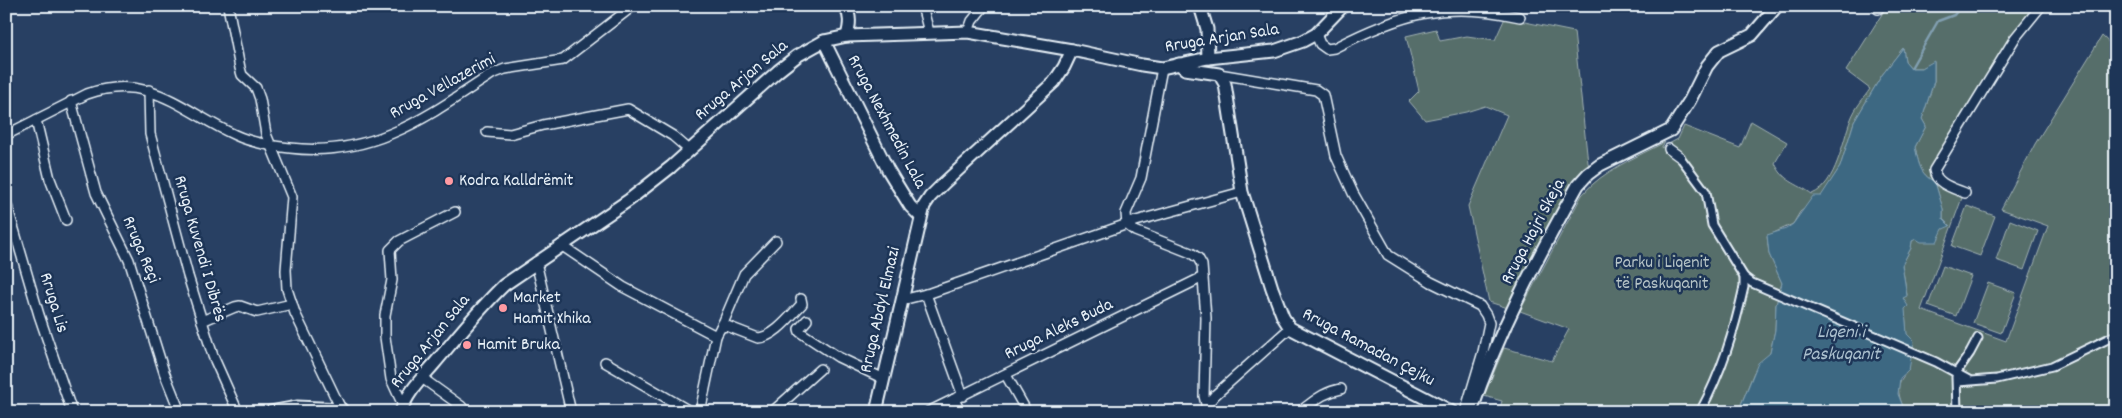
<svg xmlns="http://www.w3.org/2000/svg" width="2122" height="418" font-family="Dekko,sans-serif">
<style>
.green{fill:#576e6a;stroke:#a0b0b1}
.water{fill:#3c6882;stroke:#819fb1}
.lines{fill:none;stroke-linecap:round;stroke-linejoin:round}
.stream{stroke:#819fb1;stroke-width:2.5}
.pedestrian-casing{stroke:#e8f1f8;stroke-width:11}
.minor-casing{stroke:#e8f1f8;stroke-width:12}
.tertiary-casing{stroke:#e8f1f8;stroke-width:15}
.pedestrian{stroke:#1d3557;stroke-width:7}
.minor{stroke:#1d3557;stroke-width:9}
.tertiary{stroke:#1d3557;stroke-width:11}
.poi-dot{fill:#ff9aa2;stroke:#1d3557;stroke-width:2}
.labels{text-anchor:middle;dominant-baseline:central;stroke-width:5;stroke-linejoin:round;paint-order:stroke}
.street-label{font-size:18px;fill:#e8f1f8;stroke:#1d3557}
.poi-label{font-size:18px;fill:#e8f1f8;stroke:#1d3557;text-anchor:start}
.park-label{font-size:18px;fill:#b5c3c6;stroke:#1d3557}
.water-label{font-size:19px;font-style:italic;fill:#acc1cf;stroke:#1d3557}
</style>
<rect width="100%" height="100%" fill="#284063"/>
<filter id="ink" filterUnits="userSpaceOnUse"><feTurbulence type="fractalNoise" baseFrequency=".02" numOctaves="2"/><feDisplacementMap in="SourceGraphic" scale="10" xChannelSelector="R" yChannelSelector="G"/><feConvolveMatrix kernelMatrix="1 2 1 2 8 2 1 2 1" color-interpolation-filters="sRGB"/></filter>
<g filter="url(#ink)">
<g class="green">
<path d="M1887,6H2037L1931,170L1963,195L1921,310L2006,341L2048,226L2001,209L2035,144L2102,36L2116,49V412H1902L1904,409C1897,392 1895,383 1909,370L1906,323L1903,298L1907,295L1902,265L1911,248L1912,241L1943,219V209L1935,182C1919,174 1919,163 1915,147L1926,126L1922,119L1934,81V62L1922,68H1911L1905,61L1903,48L1882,75L1854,122L1840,167L1821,197L1800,212L1793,224L1767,236L1769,254L1782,283L1776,305L1775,330L1770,353L1754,372L1738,412H1499L1502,401L1484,396L1504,348L1552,361L1569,329L1520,311L1582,195C1603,170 1637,157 1665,142L1661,148L1678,139L1684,126L1740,148L1751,121L1787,142L1775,163C1783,182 1797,183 1812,194C1837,184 1842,141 1851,119C1855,108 1864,98 1870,89L1846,71Z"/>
<polygon points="1505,18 1574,32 1588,163 1591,168 1508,308 1489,302 1468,206 1507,115 1485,106 1466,112 1425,120 1409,101 1419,91 1406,36 1436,29 1440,41 1467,36 1495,40"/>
<polygon points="1967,206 1995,216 1980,256 1952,246"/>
<polygon points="2010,220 2038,231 2024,270 1996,260"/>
<polygon points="1943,266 1971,276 1956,316 1928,306"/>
<polygon points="1988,283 2016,293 2001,333 1973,323"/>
</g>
<path class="water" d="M1903,48L1905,61L1911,68H1922L1934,61V81L1922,119L1926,126L1915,147C1919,163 1919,174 1935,182L1943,209V219L1950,226L1943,229L1937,242H1921L1916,239L1912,241L1911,248L1902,265L1907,296L1903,298L1908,306L1905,309L1907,334L1914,341L1909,370L1900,378L1898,394L1904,409L1902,412H1738L1758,363L1770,353L1775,330L1776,305L1782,283L1769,254L1767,235L1786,229L1793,224L1813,196H1821L1840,167L1854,122L1882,75Z"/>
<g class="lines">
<polyline class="stream" points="1911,68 1938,21 1954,15 1961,6"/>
<defs>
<g id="pedestrian">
<polyline points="1680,157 1706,192 1712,225 1744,277 1752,283 1936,362 1969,380"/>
<polyline points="1956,373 1970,353 1978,338"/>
<polyline points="1956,377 1957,412"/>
<polyline points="1958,382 1997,379 2052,366 2116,335"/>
<path d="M1700,412C1722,371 1734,332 1744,287V277"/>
</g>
<g id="minor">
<polyline points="228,6 240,68 242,75 256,88 260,99 266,134 292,197 286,270 287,289 295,313 341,409"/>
<polyline points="395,6 396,7"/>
<polyline points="922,6 929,32"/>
<polyline points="1878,9 1880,6"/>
<polyline points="968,32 972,21 984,6"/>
<path d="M1316,34L1320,44L1327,49L1334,48C1400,14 1445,0 1520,17"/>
<polyline points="1162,68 1141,178 1126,213 1127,225 1135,231 1191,253 1198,258 1202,265 1206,318 1204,396 1208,412"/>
<polyline points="1219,74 1316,90 1323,95 1336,156 1353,193 1388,255 1431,282 1480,306 1486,315 1489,323 1483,352 1465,412"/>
<polyline points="149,90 150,134 188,276 213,356 238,412"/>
<polyline points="71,101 96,193 129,260 164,372 180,412"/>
<polyline points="36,120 50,179 66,220"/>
<polyline points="487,132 510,134 543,125 628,109 673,136 688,149"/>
<path d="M6,135L87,94C150,72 182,111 235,135C252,143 272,146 290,148C372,158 427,117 492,74L505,69L563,60L633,6"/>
<polyline points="1669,149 1680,157"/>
<path d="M1965,193C1953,188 1936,184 1934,170L2015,38L2041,6"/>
<polyline points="6,202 39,315 72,412"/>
<polyline points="561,245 623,287 716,336"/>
<polyline points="536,262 571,412"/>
<polyline points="926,294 963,396"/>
<polyline points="902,300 930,293 1136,221 1242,192"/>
<polyline points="807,320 799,329 800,332 838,357 884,379"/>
<polyline points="202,321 235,307 240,306 257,312 292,304"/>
<path d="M721,327L727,326L758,338C775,337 791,315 802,304L801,299"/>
<polyline points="605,362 691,412"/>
<polyline points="1006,375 1027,412"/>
<polyline points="422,378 461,406 466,412"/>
<polyline points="954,399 960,412"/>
<polyline points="403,405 391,379 385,337 385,315 392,280 390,250 399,241 455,212"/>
<polyline points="1206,406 1215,395 1290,328"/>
<polyline points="700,412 716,336 724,321 744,274 776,241"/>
<polyline points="772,412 820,369"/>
<polyline points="928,412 1203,277"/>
<path d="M1299,412C1315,401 1321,393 1341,389"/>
</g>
<g id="tertiary">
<path d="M845,6C851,16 850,25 847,36"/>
<polyline points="1200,6 1207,29 1208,58"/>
<polyline points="824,41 888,170 910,206 921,217"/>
<polyline points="1179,64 1185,69 1219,74 1225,84 1242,192 1272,288 1283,317 1290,328 1452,412"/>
<polyline points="270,412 297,407 341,409 343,412"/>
<path d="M401,412C406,394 422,378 434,364C457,337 479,309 504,285L629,200L671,167L778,71L797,56L824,41L847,36L968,32L1072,50L1142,65L1162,68L1208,58L1274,51L1303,41L1316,34L1343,6"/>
<polyline points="876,412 924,206 930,197 944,183 1054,82 1064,67 1072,50"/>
<path d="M1471,412C1498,332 1537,258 1578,185L1588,174L1600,165L1671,130L1690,100L1707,66L1719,51L1752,35L1777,6"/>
</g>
</defs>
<use href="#pedestrian" class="pedestrian-casing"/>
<use href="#minor" class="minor-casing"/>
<use href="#tertiary" class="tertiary-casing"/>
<use href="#pedestrian" class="pedestrian"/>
<use href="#minor" class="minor"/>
<use href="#tertiary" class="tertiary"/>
</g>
</g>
<g class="poi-dot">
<circle cx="449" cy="181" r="5"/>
<circle cx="503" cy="308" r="5"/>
<circle cx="467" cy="345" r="5"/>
</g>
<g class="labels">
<g class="street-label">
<text transform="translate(1222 39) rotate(-9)">Rruga Arjan Sala</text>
<text transform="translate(742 81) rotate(-40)">Rruga Arjan Sala</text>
<text transform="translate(443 87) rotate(-29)">Rruga Vellazerimi</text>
<text transform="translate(886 122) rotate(62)">Rruga Nexhmedin Lala</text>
<text transform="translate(1534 232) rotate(-62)">Rruga Hajri Skeja</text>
<text transform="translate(199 249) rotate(74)">Rruga Kuvendi I Dibrës</text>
<text transform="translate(140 250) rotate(67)">Rruga Reçi</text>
<text transform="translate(53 303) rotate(73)">Rruga Lis</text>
<text transform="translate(881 310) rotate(-77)">Rruga Abdyl Elmazi</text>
<text transform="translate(1059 330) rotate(-26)">Rruga Aleks Buda</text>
<text transform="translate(431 342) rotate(-51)">Rruga Arjan Sala</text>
<text transform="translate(1368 348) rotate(28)">Rruga Ramadan Çejku</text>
</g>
<g class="poi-label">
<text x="459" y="181">Kodra Kalldrëmit</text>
<text x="513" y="298">Market<tspan x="513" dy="21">Hamit Xhika</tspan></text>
<text x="477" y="345">Hamit Bruka</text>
</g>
<g class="park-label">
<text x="1662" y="263">Parku i Liqenit<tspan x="1662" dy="21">të Paskuqanit</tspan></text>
</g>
<g class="water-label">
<text x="1841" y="333">Liqeni i<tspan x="1841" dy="22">Paskuqanit</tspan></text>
</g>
</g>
<rect width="2122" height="418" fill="none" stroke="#1d3557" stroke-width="25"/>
<rect x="12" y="12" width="2097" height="393" fill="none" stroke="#e8f1f8" stroke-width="2" filter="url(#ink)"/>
</svg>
